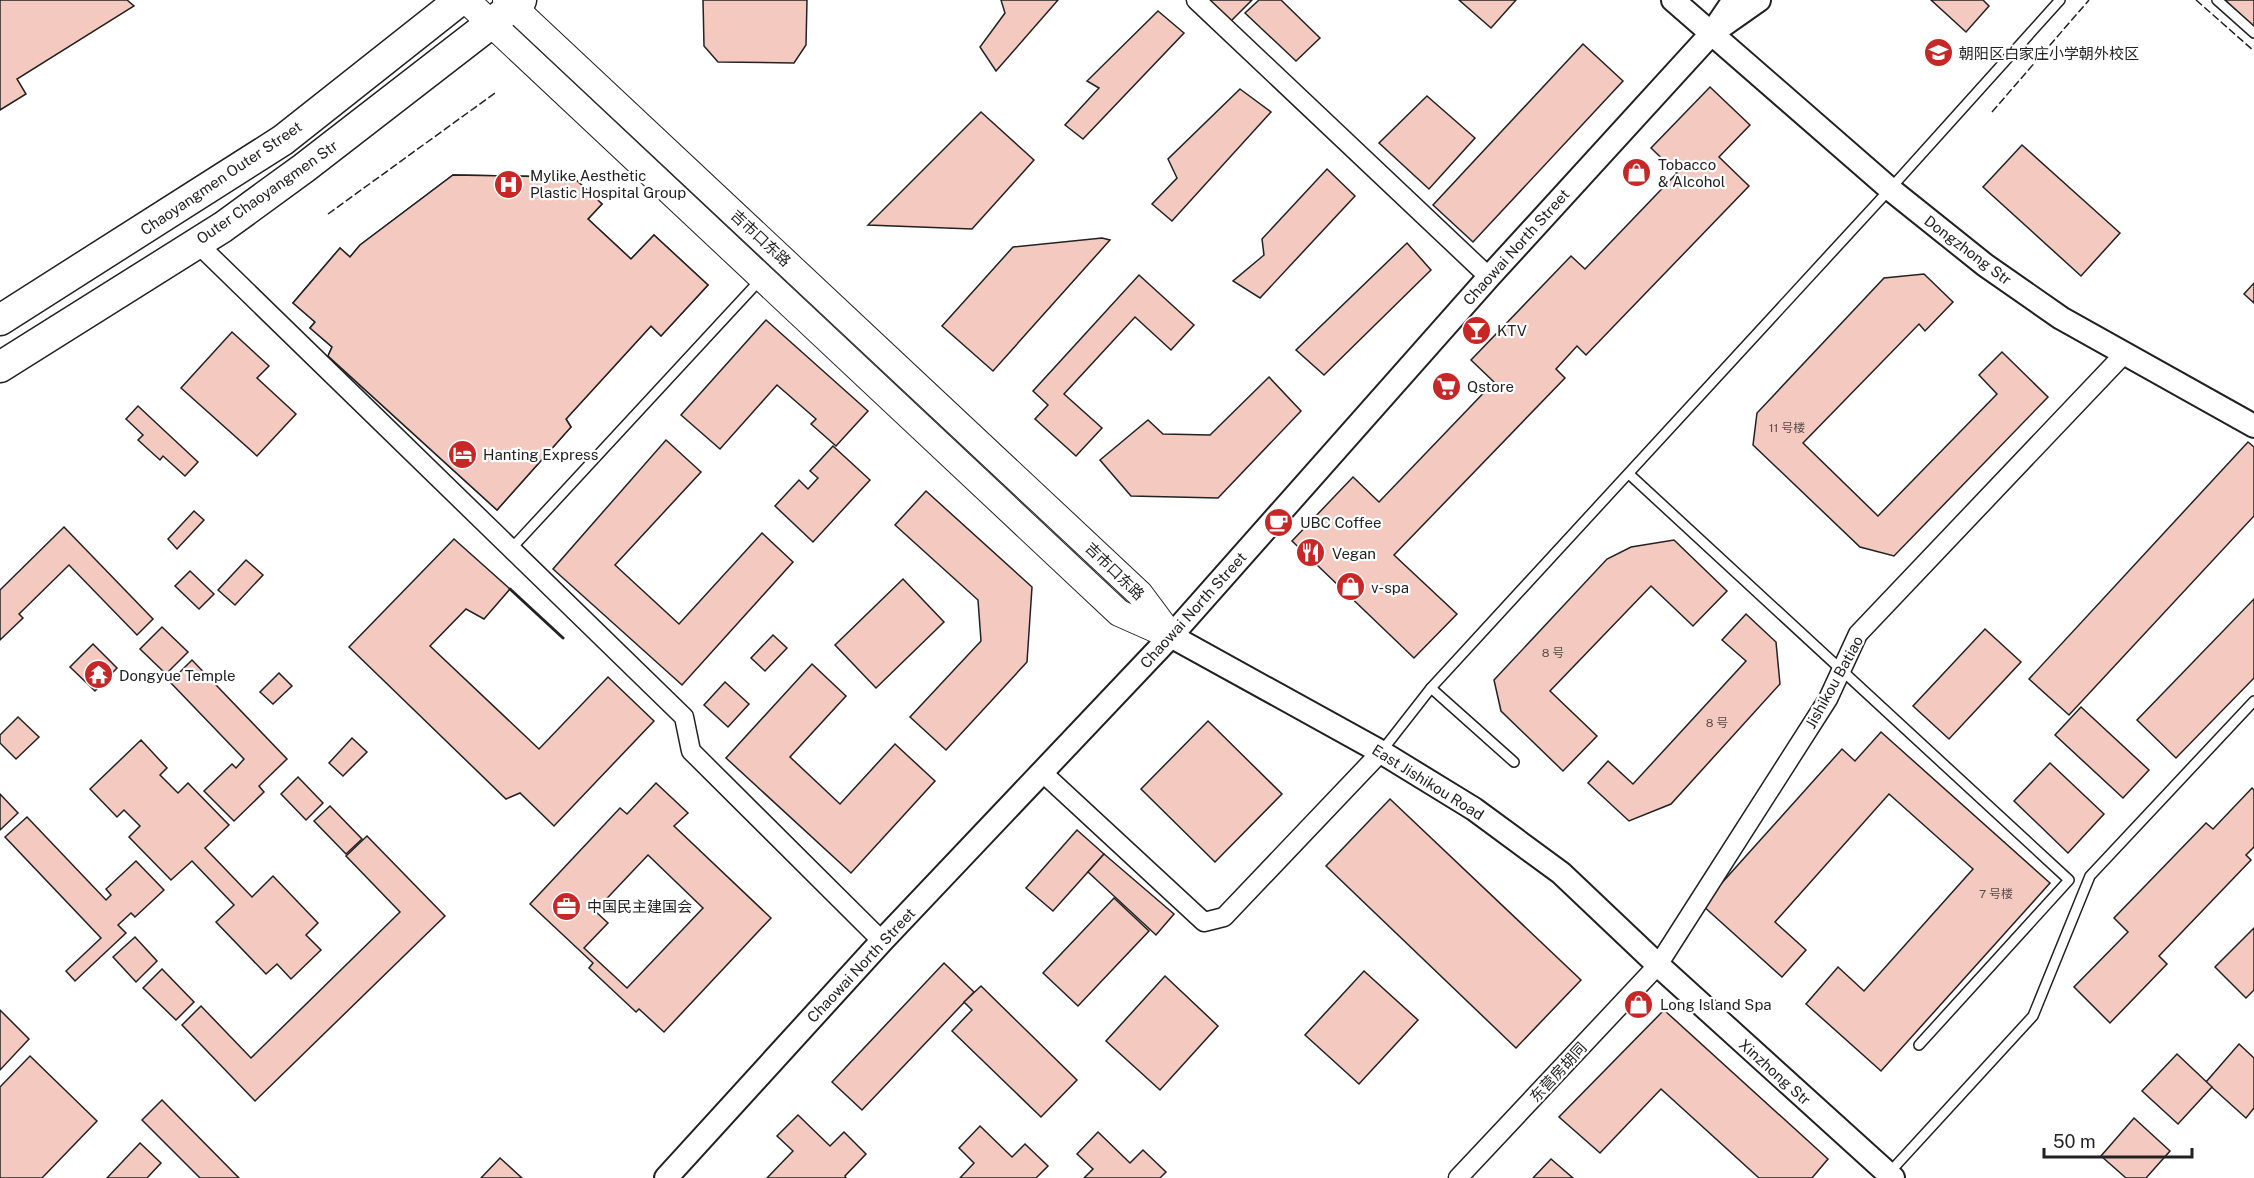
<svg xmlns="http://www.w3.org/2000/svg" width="2254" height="1178" font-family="'Public Sans','Noto Sans SC',sans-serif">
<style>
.building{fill:#f3c9c0;stroke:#222;stroke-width:1.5;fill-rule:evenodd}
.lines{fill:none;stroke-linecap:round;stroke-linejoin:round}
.service-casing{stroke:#222;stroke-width:12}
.minor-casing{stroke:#222;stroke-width:21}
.tertiary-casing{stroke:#222;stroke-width:26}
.secondary-casing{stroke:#222;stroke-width:28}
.trunk-casing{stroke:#222;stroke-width:33}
.service{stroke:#fff;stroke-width:9}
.minor{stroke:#fff;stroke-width:18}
.tertiary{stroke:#fff;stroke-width:22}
.secondary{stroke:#fff;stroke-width:26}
.trunk{stroke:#fff;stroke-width:30}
.fence{stroke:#222;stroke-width:1.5;stroke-dasharray:8 3;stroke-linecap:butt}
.wall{stroke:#222;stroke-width:3}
.labels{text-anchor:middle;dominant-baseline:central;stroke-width:4.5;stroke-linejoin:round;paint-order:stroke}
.number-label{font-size:12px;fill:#564c4a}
.poi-label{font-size:15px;fill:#222;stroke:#fff;text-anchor:start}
.street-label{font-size:15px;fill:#222;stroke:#fff}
</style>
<rect width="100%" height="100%" fill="#fff"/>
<g class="building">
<polygon points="0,0 127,0 134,6 17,79 26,94 0,110"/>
<polygon points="703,0 807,0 806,45 794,63 718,62 704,46"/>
<polygon points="1001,0 1058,0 996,71 980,47 1005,13"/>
<polygon points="1209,0 1252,0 1231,21"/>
<polygon points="1259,0 1281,0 1320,38 1296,61 1245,13"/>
<polygon points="1459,0 1516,0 1491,28"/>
<polygon points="1931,0 1983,0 1989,6 1966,32"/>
<polygon points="2225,0 2254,0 2254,27"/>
<polygon points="1158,11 1184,33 1083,139 1065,125 1099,88 1087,81"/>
<polygon points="1583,44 1623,81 1473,242 1433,205"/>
<polygon points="1710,87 1750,125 1719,157 1749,186 1586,355 1577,346 1556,369 1565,378 1394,555 1457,614 1414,658 1292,541 1353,477 1379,502 1494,382 1471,360 1571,256 1585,269 1677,173 1651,148"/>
<polygon points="1240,89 1271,112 1172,221 1152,204 1177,178 1168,159"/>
<polygon points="1427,96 1475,138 1429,189 1379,143"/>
<polygon points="981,112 1034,160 972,229 868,225"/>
<polygon points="2022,145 2120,233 2081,276 1983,187"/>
<polygon points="1327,169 1355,196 1260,298 1233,281 1264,255 1262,239"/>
<path d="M453,175L573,177L602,204L588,219L631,259L654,235L708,285L661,336L651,326L566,419L571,427L497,510L328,356L332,347L310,328L315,322L293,303L340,248L350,257L360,245ZM479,237H553L599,287L507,373L533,400L496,436L468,408L377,327L403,295Z"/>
<polygon points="453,175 573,177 602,204 588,219 631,259 654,235 708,285 661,336 651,326 566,419 571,427 497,510 328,356 332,347 310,328 315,322 293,303 340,248 350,257 360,245"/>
<polygon points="1102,238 1110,240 993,371 942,326 1013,247"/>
<polygon points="1407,243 1431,270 1324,375 1296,350"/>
<polygon points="1924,274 1953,302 1925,331 1919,324 1803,443 1878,516 1997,394 1979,375 2002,352 2048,397 1894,556 1860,547 1753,445 1757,413 1884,278"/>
<polygon points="1139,275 1194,325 1171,350 1135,317 1064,394 1102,428 1076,456 1035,419 1048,405 1033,391"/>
<polygon points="2254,283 2254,303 2244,294"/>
<polygon points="766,320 868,411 836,446 811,424 816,419 777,385 720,449 681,415"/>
<polygon points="232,332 269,366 257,378 296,414 257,456 181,388"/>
<polygon points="1269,377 1301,411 1218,498 1131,496 1100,460 1148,420 1163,434 1210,435"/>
<polygon points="138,406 198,462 185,476 163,456 160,460 138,440 143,435 126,419"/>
<polygon points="666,440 701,472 615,565 679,624 762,533 793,562 682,685 553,569"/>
<polygon points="2248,442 2254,447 2254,516 2069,715 2029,679"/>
<polygon points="833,446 870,480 813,542 775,506 799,480 808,489 818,478 810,471"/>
<polygon points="926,491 1032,587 1027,662 946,750 910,717 981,641 978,600 895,525"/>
<polygon points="194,511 204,520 177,549 168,539"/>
<polygon points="64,527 153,619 137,635 69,565 19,614 23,618 0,640 0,590"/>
<polygon points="454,539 510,589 484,619 466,609 430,646 539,749 608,677 654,721 554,826 520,793 506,799 349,647"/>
<polygon points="1674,540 1727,591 1693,626 1651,586 1550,691 1597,736 1563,771 1501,711 1494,680 1607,559 1631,547"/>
<polygon points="246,560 263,575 235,605 218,590"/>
<polygon points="190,571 214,594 199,609 175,586"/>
<polygon points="903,579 944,622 876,688 835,645"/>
<polygon points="2254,599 2254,678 2176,758 2137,720"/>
<polygon points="1746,614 1776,642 1780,684 1671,804 1629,821 1588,783 1608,761 1633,784 1746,661 1722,640"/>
<polygon points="162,627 188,652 166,674 140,649"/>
<polygon points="1985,629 2021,662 1949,739 1913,706"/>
<polygon points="773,635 787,648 765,671 751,658"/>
<polygon points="93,644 117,668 95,691 70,667"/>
<polygon points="192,660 287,759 259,786 264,792 234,821 204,791 232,764 236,768 244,759 170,682"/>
<polygon points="812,664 846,696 790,757 840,804 895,744 935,781 851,873 726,758"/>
<polygon points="279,673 292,686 273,704 260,692"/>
<polygon points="725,682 749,704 728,727 704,705"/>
<polygon points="2081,707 2149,770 2123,798 2055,735"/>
<polygon points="18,717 39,737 16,759 0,743 0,735"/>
<polygon points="1208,721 1282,794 1215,862 1141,789"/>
<polygon points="1881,732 2050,883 1881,1071 1806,1004 1838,967 1864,991 1973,869 1889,794 1775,922 1806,950 1782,977 1702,905 1842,749 1855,761"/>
<polygon points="352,738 367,752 343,776 329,763"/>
<polygon points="141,740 167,768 160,775 178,793 188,783 229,825 205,848 252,897 273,876 318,923 306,935 321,950 291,979 277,964 266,974 216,922 234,905 192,861 171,880 129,837 140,826 124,810 117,817 90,789"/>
<polygon points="2050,763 2104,814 2068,853 2014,801"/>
<polygon points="298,777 323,803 306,820 281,794"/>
<path d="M656,783L688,813L674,826L771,918L664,1032L639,1009L636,1012L589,968L593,963L530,904L620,808L627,814ZM648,855L703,908L627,988L584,948L608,923L595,911Z"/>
<polygon points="2252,788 2254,790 2254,847 2246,855 2251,860 2159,956 2167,964 2110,1023 2074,987 2128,932 2114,918 2206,823 2213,829"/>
<polygon points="0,794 18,813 0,830"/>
<polygon points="1390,799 1581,980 1516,1048 1326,866"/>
<polygon points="330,806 362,839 346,854 314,821"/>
<polygon points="27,817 106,900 111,895 106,889 136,861 164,890 135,917 131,913 118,925 126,933 75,981 66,971 101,938 5,837"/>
<polygon points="1077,830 1104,854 1053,911 1026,888"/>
<polygon points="367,836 445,916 255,1101 182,1025 201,1006 251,1058 400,912 346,856"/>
<polygon points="1104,854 1174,914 1156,935 1088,872"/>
<polygon points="1114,898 1149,931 1078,1006 1043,973"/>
<polygon points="2254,928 2254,990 2246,998 2215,967"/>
<polygon points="135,937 157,961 136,982 113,957"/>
<polygon points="944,963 974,992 862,1110 832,1082"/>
<polygon points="162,969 194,1002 176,1020 143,988"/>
<polygon points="1364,971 1418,1020 1359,1084 1305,1035"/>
<polygon points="1165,976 1218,1026 1160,1090 1106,1041"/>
<polygon points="981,986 1077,1080 1041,1117 952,1031 972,1010 964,1002"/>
<polygon points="0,1010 29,1039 0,1070"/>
<polygon points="1664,1010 1828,1159 1812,1178 1759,1178 1661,1089 1600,1153 1559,1117"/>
<polygon points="2239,1044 2254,1058 2254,1108 2246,1118 2206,1082"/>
<polygon points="2177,1054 2212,1087 2178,1124 2142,1091"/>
<polygon points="30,1056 97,1121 42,1178 0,1178 0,1087"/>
<polygon points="162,1100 239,1178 200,1178 142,1120"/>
<polygon points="798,1115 830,1146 844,1132 866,1154 845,1176 846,1178 767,1178 793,1151 777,1136"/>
<polygon points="2134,1118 2170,1151 2146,1178 2126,1178 2101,1156"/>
<polygon points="980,1126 1012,1157 1025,1144 1048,1166 1036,1178 960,1178 974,1163 959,1148"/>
<polygon points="1098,1132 1130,1163 1143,1150 1166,1172 1160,1178 1084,1178 1093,1169 1077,1154"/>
<polygon points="140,1143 161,1163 147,1178 107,1178"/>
<polygon points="500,1158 522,1178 481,1178"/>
<polygon points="1551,1159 1573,1178 1533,1178"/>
</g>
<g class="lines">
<defs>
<g id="service">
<polyline points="2217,0 2254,33"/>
<polyline points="1629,474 2069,880 1919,1045"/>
<polyline points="511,549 760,280"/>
<polyline points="1431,688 1514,762"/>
<polyline points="1381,752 1431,688 1890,189 2060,0"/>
<polyline points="1889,1173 2033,1016 2090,876 2254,701"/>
</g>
<g id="minor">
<polyline points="1196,0 1489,277"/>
<polyline points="197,243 684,717 691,751 882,941"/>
<polyline points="1043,773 1204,922 1224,917 1381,752"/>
<polyline points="1458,1178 1658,965 1828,699 1858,634 2125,353"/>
</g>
<g id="tertiary">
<polyline points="1673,0 1890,189 1985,265 2061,318 2254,426"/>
<polyline points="1722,26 1759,0"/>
<polyline points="1171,636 1381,752 1474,809 1561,873 1658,965 1893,1178"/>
<polyline points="666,1178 882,941 1171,636 1489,277 1711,34 1734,0"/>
</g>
<g id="secondary">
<polyline points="466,0 1119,613 1171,636"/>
<polyline points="506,0 1140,594 1169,633"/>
</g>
<g id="trunk">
<polyline points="0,320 283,140 460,0"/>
<polyline points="0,367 223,227 304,168 521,0"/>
</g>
</defs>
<use href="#service" class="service-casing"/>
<use href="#minor" class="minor-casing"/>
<use href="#tertiary" class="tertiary-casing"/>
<use href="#secondary" class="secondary-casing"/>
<use href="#trunk" class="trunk-casing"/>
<use href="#service" class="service"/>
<use href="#minor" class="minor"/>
<use href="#tertiary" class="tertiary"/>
<use href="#secondary" class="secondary"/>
<use href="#trunk" class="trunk"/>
<g class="fence">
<polyline points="2196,0 2254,51"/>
<polyline points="1992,112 2089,0"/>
<polyline points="328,214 495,93"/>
</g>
<polyline class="wall" points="510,589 563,638"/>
</g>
<defs>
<symbol id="school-disc" viewBox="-11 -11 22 22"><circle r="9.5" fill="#c62828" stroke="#fff"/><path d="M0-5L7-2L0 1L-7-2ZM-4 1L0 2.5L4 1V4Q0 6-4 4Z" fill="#fff"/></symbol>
<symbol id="shop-disc" viewBox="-11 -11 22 22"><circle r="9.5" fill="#c62828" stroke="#fff"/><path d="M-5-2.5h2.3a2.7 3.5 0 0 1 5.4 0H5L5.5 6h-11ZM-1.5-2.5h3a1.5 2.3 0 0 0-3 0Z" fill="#fff"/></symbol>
<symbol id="hospital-disc" viewBox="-11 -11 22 22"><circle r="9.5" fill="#c62828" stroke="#fff"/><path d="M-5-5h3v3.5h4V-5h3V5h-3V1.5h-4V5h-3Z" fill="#fff"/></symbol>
<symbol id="bar-disc" viewBox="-11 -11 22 22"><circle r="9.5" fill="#c62828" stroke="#fff"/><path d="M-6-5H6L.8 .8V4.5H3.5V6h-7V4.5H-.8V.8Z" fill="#fff"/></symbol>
<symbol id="supermarket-disc" viewBox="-11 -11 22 22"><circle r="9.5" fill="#c62828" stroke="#fff"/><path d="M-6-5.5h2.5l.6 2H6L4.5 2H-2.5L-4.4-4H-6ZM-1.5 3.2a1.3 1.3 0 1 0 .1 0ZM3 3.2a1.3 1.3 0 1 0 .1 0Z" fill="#fff"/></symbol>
<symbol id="hotel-disc" viewBox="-11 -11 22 22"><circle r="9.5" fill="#c62828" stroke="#fff"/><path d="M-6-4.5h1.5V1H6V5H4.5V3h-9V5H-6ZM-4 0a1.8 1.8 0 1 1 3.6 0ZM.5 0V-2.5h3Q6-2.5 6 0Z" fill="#fff"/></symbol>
<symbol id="cafe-disc" viewBox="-11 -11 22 22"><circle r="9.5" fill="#c62828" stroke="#fff"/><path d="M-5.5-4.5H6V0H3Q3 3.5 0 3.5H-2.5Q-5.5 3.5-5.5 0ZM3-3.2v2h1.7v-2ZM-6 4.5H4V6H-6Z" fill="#fff"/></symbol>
<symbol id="restaurant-disc" viewBox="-11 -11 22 22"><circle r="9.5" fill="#c62828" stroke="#fff"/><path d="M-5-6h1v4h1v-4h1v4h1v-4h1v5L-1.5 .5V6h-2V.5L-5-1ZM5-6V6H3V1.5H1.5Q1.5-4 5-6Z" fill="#fff"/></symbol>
<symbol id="temple-disc" viewBox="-11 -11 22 22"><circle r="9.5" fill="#c62828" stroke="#fff"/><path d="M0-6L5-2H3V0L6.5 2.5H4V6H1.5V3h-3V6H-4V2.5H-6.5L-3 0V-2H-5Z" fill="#fff"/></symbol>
<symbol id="office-disc" viewBox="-11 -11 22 22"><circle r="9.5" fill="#c62828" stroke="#fff"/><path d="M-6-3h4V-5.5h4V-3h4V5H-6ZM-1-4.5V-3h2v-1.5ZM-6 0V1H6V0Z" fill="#fff"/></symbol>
</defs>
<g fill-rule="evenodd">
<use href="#school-disc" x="1922" y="36" width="33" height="33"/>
<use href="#shop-disc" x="1620" y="156" width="33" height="33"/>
<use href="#hospital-disc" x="492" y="168" width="33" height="33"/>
<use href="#bar-disc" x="1460" y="314" width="33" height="33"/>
<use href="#supermarket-disc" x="1430" y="370" width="33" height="33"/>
<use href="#hotel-disc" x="446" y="438" width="33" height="33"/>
<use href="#cafe-disc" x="1262" y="506" width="33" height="33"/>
<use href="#restaurant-disc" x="1294" y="536" width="33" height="33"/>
<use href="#shop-disc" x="1334" y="570" width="33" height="33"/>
<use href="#temple-disc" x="82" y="658" width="33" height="33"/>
<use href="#office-disc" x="550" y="890" width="33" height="33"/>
<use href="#shop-disc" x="1622" y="988" width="33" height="33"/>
</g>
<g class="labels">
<g class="number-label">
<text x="1787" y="428">11 号楼</text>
<text x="1553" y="653">8 号</text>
<text x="1717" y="723">8 号</text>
<text x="1996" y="894">7 号楼</text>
</g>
<g class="poi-label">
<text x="1959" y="53">朝阳区白家庄小学朝外校区</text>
<text x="1658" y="164">Tobacco<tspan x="1658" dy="17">&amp; Alcohol</tspan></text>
<text x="530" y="175">Mylike Aesthetic<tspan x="530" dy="17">Plastic Hospital Group</tspan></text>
<text x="1497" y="330">KTV</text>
<text x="1467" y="386">Qstore</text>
<text x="483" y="454">Hanting Express</text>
<text x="1300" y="522">UBC Coffee</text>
<text x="1332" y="553">Vegan</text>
<text x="1371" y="587">v-spa</text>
<text x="119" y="675">Dongyue Temple</text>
<text x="587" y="906">中国民主建国会</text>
<text x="1660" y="1004">Long Island Spa</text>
</g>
<g class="street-label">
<text transform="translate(221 178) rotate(-34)">Chaoyangmen Outer Street</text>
<text transform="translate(267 192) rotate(-35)">Outer Chaoyangmen Str</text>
<text transform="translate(761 238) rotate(43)">吉市口东路</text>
<text transform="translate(1516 247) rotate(-48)">Chaowai North Street</text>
<text transform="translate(1968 250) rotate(37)">Dongzhong Str</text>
<text transform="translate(1115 571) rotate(44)">吉市口东路</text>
<text transform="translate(1193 610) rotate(-48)">Chaowai North Street</text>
<text transform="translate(1834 682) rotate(-61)">Jishikou Batiao</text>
<text transform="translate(1428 782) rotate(32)">East Jishikou Road</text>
<text transform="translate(861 965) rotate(-47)">Chaowai North Street</text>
<text transform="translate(1558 1072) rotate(-47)">东营房胡同</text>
<text transform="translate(1775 1072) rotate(42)">Xinzhong Str</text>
</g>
</g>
<path d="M2044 1148v9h148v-9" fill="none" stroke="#222222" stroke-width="3"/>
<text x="2053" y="1148" font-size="18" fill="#222222" stroke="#ffffff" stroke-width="4.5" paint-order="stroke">50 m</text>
</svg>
